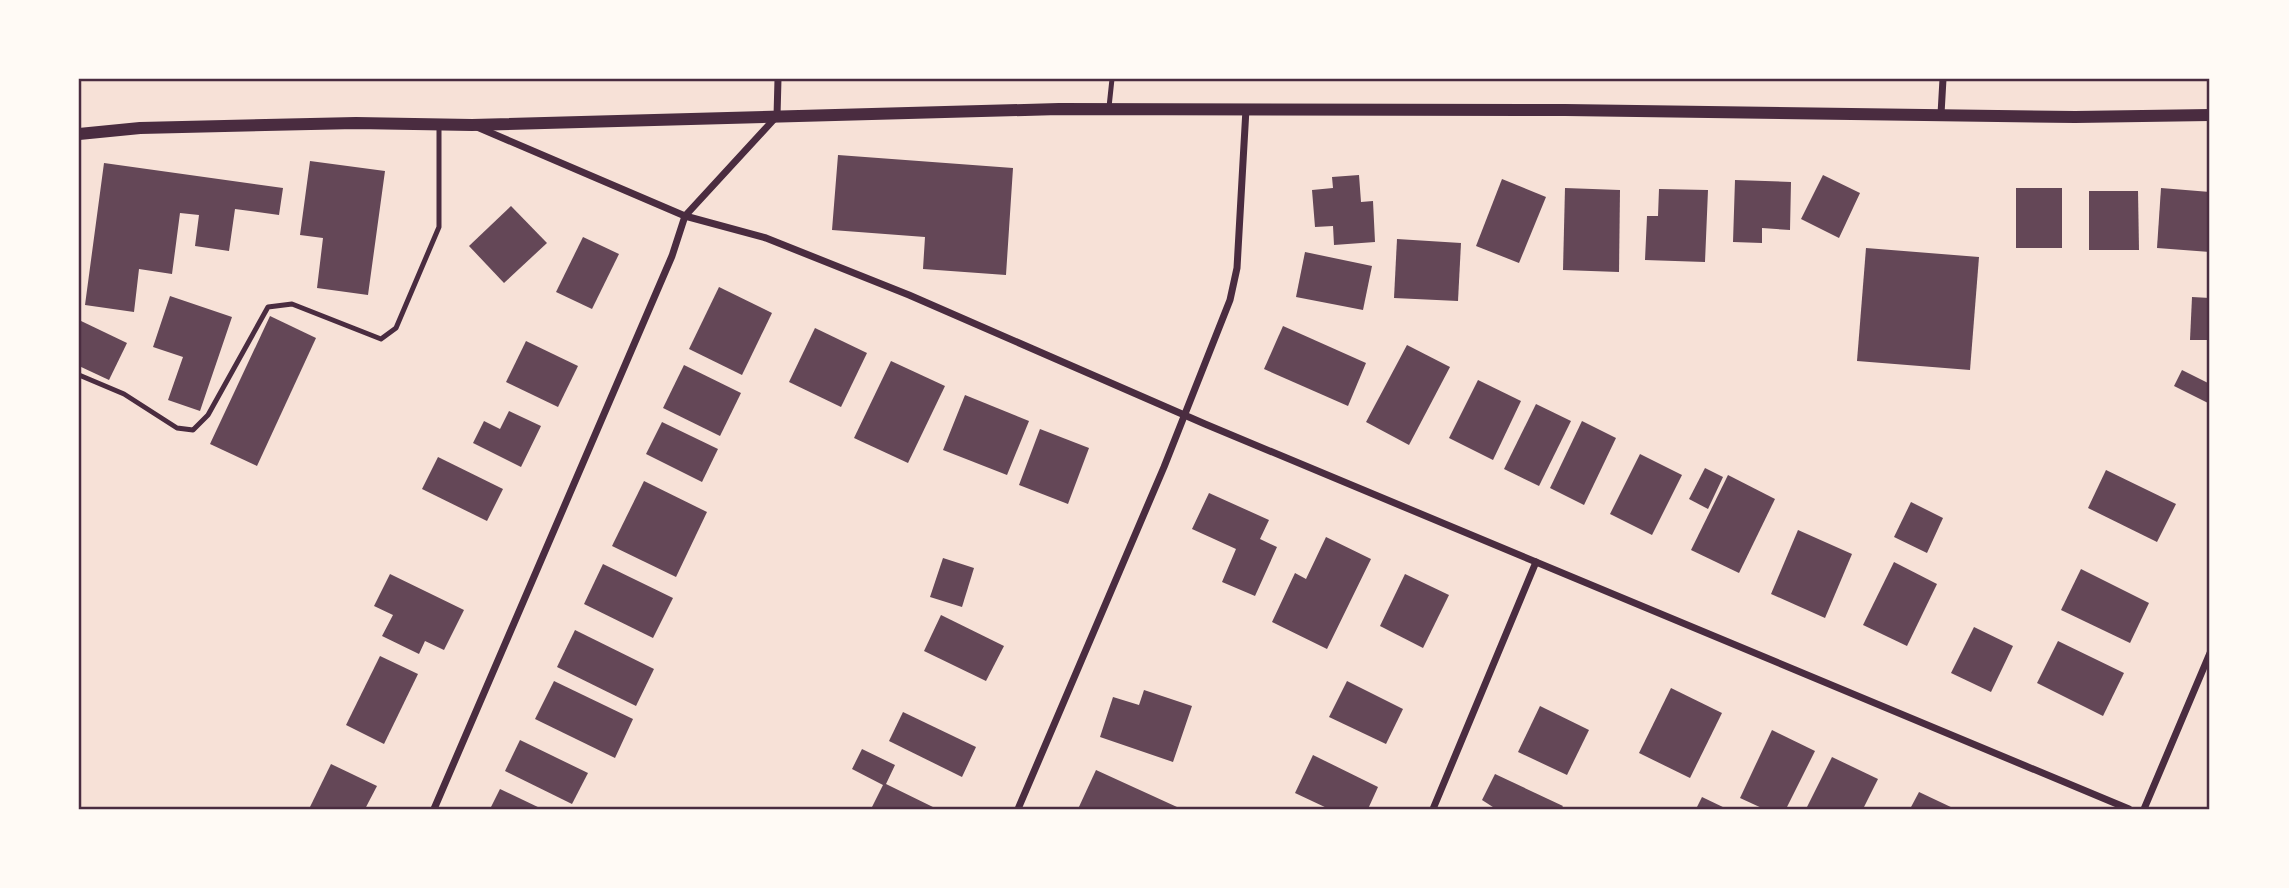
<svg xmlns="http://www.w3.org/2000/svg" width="2289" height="888" font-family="Rubik,sans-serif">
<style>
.building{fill:#644757}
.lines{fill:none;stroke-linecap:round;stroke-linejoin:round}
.service{stroke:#4a2c40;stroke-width:5}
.minor{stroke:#4a2c40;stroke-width:7}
.tertiary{stroke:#4a2c40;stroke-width:12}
.neatline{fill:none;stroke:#4a2c40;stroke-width:2.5}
</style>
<rect width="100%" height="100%" fill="#f7e1d7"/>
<g class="building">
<polygon points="838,155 1013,168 1006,275 923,269 925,237 832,230"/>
<polygon points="310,161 385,171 368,295 317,288 323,238 300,235"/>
<polygon points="104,163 283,188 279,215 235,209 229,251 195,246 199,215 180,213 172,274 139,269 134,312 85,305"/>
<polygon points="1359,175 1361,202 1373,201 1375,242 1334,245 1333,226 1315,227 1312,190 1333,188 1332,177"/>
<polygon points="1823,175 1860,193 1839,238 1801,219"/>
<polygon points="1502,179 1546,197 1519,263 1476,246"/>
<polygon points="1735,180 1791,182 1790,230 1762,228 1762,243 1733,242"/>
<polygon points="1565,188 1620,190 1619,272 1563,270"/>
<rect x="2016" y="188" width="46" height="60"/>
<polygon points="2161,188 2210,192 2210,252 2157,248"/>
<polygon points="1659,189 1708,190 1705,262 1645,260 1647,216 1658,216"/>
<polygon points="2089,191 2138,191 2139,250 2089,250"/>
<polygon points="511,206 547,243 504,283 469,246"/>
<polygon points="583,237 619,254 592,309 556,292"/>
<polygon points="1397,239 1461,243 1458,301 1394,298"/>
<polygon points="1866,248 1979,257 1970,370 1857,361"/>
<polygon points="1305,252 1372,266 1363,310 1296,297"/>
<polygon points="719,287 772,313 742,375 689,349"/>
<polygon points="170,296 232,317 200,411 168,400 183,357 153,347"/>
<polygon points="2192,297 2210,298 2210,340 2190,340"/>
<polygon points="270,316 316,338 257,466 210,444"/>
<polygon points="79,320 127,343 109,380 79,366"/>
<polygon points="1283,326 1366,363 1348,406 1264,369"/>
<polygon points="815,328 867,353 841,407 789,382"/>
<polygon points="526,341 578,366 558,407 506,382"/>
<polygon points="1407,345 1450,367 1409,445 1366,422"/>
<polygon points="891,361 945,386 908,463 854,438"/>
<polygon points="684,365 741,393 720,436 663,408"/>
<polygon points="2182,370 2210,384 2210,404 2174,386"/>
<polygon points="1478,380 1521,401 1493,460 1449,438"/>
<polygon points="965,395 1029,421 1007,475 943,450"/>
<polygon points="1536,404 1571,421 1539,486 1504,469"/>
<polygon points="509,411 541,426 521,467 473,443 484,421 500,429"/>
<polygon points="1582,421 1616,438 1584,505 1550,488"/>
<polygon points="662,422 718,449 702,482 646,454"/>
<polygon points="1040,429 1089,448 1068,504 1019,485"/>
<polygon points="1640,454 1682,475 1652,535 1610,514"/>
<polygon points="438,457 503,489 487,521 422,489"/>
<polygon points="1705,468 1723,477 1708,509 1689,499"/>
<polygon points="2106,470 2176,504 2157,542 2088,508"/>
<polygon points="1728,475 1775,499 1739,573 1691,550"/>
<polygon points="644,481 707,512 676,577 612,546"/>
<polygon points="1209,493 1269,520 1260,539 1277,547 1255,596 1222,582 1236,549 1192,529"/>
<polygon points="1911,502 1943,518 1927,553 1894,537"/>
<polygon points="1798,530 1852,554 1825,618 1771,594"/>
<polygon points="1326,537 1371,559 1327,649 1272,622 1295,573 1306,579"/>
<polygon points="943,558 974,568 962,607 930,597"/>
<polygon points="1894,562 1937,584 1907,646 1863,625"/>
<polygon points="603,564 673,598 653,638 584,604"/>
<polygon points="2081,569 2149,603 2130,643 2061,610"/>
<polygon points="390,574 464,610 444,650 425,641 419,654 382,636 393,615 374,606"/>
<polygon points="1405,574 1449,595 1423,648 1380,626"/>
<polygon points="941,615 1004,646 986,681 924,651"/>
<polygon points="1974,627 2013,646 1991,692 1951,673"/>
<polygon points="575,630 654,669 636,706 557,667"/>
<polygon points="2058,641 2124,673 2103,716 2037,683"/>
<polygon points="380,656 418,674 384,744 346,725"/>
<polygon points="554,681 633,719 615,758 535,719"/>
<polygon points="1347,681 1403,709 1386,744 1329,717"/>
<polygon points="1671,688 1722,713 1690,778 1639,753"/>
<polygon points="1144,690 1192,706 1173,762 1100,737 1113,697 1139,705"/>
<polygon points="1540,706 1589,730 1567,775 1518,752"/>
<polygon points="903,712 976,747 962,777 889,741"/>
<polygon points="1772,730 1815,751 1786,809 1764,809 1740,798"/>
<polygon points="520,740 588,773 572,804 505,771"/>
<polygon points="862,749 895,765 886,784 937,809 871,809 883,785 852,769"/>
<polygon points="1313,755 1378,787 1368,809 1329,809 1295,793"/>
<polygon points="1832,757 1878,779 1863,809 1806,809"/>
<polygon points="331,764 377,786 365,809 309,809"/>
<polygon points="1096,770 1177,807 1176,809 1078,809"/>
<polygon points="1495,774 1563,806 1561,809 1496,809 1482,800"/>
<polygon points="500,789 542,809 490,809"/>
<polygon points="1919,792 1955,809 1910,809"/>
<polygon points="1702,797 1727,809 1696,809"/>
</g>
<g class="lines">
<g class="service">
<polyline points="1109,107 1112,79"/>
<polyline points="79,375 124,394 177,428 193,430 208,415 268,307 292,304 381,339 396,328 439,227 439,125"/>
</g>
<g class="minor">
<polyline points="1941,114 1943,79"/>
<polyline points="477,127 685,216 766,238 909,295 1205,424 2129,809"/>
<polyline points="434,809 672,256 685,216 777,116 778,79"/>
<polyline points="1018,809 1164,467 1230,300 1237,268 1246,109"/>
<polyline points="1433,809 1536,562"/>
<polyline points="2144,809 2210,653"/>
</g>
<polyline class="tertiary" points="79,134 140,128 356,123 472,125 1059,109 1565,110 2075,117 2210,115"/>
</g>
<rect width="2289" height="888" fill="none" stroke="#fffaf5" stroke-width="161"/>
<rect x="80" y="80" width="2128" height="728" class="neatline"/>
</svg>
